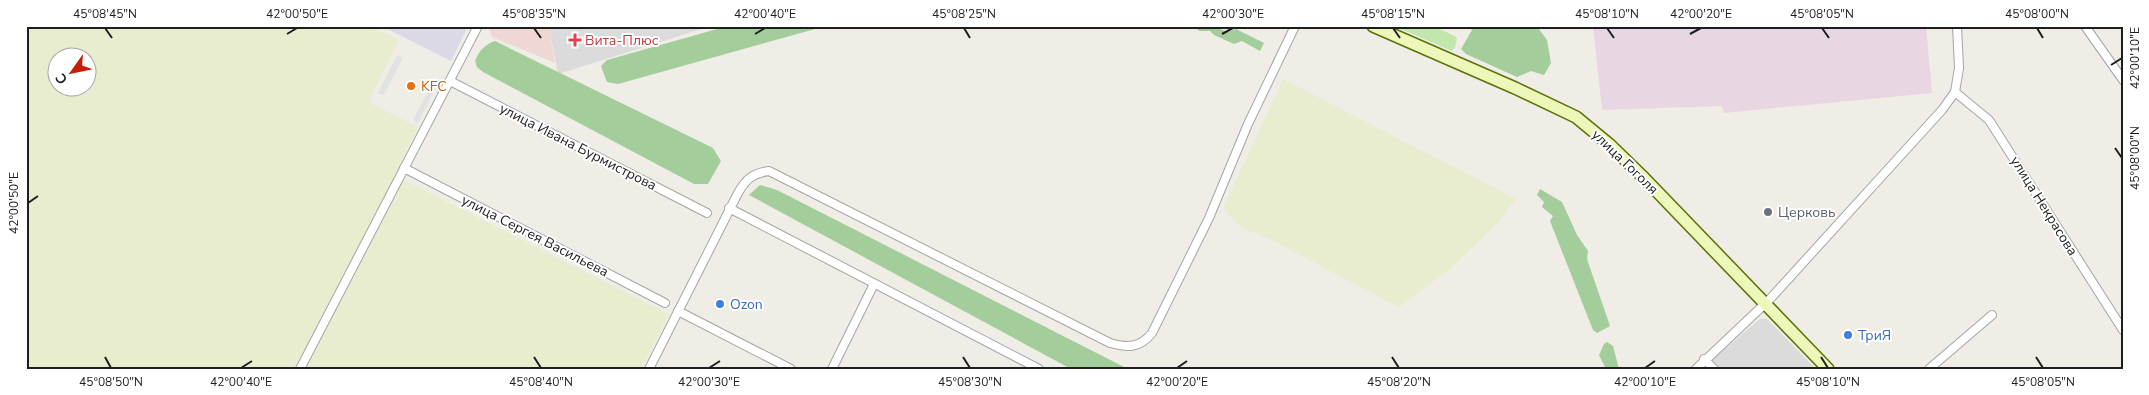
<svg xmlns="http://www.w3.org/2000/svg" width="2149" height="395" font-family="'Nunito Sans',sans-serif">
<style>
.residential{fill:#dcdbdb}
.commercial{fill:#efd8d4}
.industrial{fill:#e8d7e3}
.farmland{fill:#e8edd0;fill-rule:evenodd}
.grass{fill:#c2e7ac}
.forest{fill:#a3cd9b}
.parking{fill:#e2e2e2}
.plaza{fill:#dad9e5}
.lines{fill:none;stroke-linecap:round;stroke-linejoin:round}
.minor-casing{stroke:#a5a5a5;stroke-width:10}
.secondary-casing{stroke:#5a7208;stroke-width:14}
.minor{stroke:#fff;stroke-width:8}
.secondary{stroke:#edf7ba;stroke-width:11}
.ticks{fill:none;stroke:#1e1e1e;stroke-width:2}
.health-dot{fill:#e0444e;stroke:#fff;stroke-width:2}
.food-dot{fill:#e8710a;stroke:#fff;stroke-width:2}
.worship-dot{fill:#6b7280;stroke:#fff;stroke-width:2}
.shop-dot{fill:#3f7fe0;stroke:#fff;stroke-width:2}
.labels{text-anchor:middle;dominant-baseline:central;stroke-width:4;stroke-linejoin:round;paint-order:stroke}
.health-label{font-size:14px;fill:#be3a42;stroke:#fff;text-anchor:start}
.food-label{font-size:14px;fill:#c56008;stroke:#fff;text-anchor:start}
.street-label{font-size:14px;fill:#1e1e1e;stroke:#fff}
.worship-label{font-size:14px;fill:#5b616d;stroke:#fff;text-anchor:start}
.shop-label{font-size:14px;fill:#366cbe;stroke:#fff;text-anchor:start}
.neatline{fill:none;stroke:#1e1e1e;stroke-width:2}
.ticks-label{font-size:12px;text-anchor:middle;fill:#1e1e1e}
</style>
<rect width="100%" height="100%" fill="#efede5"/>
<g class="residential">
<polygon points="549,26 711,26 558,74"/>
<polygon points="1760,319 1767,319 1816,369 1721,369 1712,360"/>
</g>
<polygon class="commercial" points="489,26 549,26 555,63 492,37"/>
<polygon class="industrial" points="1593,26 1926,26 1932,93 1724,113 1722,106 1602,110"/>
<g class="farmland">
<path d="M26,26H370L399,40L368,102L418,127L394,175L669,314L641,369H26ZM58,58H88V88H58Z"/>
<polygon points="1283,79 1516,199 1499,221 1450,269 1399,307 1269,239 1247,230 1234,221 1223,208"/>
</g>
<polygon class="grass" points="1394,26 1433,26 1455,36 1457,39 1455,47 1452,51"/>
<g class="forest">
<polygon points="728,26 826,26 618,84 607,82 601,66 607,60"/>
<polygon points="1191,26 1212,26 1228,32 1236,29 1264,43 1260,51 1242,41 1234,44 1214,35 1210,31 1200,31"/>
<polygon points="1469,26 1540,26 1539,29 1547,40 1551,63 1544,75 1531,71 1517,77 1466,54 1461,49 1472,30"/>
<path d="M495,41L713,148L721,161L708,184H694L483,72L477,67L475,61C479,51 484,45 495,41Z"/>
<polygon points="760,185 777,190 1128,369 1071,369 749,195"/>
<polygon points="1540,189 1562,202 1577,235 1588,251 1587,259 1610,326 1597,333 1593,330 1550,221 1553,216 1542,207 1544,202 1537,195"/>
<polygon points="1607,342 1613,346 1619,369 1606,369 1599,355 1604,344"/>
</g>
<g class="parking">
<polygon points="397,55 403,58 384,95 378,93"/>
<polygon points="433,82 437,85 418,123 413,120"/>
</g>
<polygon class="plaza" points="382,26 459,26 466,30 451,61"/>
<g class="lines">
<defs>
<g id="minor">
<polyline points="2085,26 2123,80"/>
<polyline points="450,81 707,213"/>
<polyline points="1955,92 1989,120 2123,330"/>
<polyline points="404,168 665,303"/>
<polyline points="729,208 1039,369"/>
<polyline points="678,311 791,369"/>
<polyline points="1704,359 1714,369"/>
<polyline points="300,369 478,26"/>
<path d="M649,369L738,193C746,179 753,173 769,171L1110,343C1128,348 1140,348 1152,333L1209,218L1248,124L1295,26"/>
<polyline points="832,369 874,284"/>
<polyline points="1696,369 1770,299 1942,110 1955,92 1959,68 1957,26"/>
<polyline points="1929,369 1992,315"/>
</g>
<polyline id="secondary" points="1373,26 1515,88 1576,117 1610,145 1644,178 1828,369"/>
</defs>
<use href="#minor" class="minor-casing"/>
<use href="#secondary" class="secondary-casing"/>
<use href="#minor" class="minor"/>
<use href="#secondary" class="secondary"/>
</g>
<path class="ticks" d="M105,28L112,38M534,28L541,38M964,28L970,38M1393,28L1400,38M1607,28L1614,38M1822,28L1829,38M2037,28L2043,38M287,34L297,28M755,34L765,28M1222,34L1233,28M1690,34L1701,28M2111,65L2122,58M2115,148L2122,158M28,203L38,196M105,357L111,368M534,357L541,368M963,357L970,368M1392,357L1399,368M1821,357L1828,368M2036,357L2043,368M241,368L252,361M709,368L720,361M1177,368L1187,361M1645,368L1655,361"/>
<path class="health-dot" d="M572.5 32.5h5v5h5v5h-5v5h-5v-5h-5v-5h5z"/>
<circle class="food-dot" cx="411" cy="86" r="5"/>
<circle class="worship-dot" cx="1768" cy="212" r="5"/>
<g class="shop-dot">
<circle cx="720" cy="304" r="5"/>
<circle cx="1848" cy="335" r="5"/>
</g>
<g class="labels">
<g class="health-label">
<text x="585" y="40">Вита-Плюс</text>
</g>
<g class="food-label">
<text x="421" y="86">KFC</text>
</g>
<g class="street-label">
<text transform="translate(578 147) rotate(27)">улица Ивана Бурмистрова</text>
<text transform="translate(1625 162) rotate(44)">улица Гоголя</text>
<text transform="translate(2044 206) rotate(58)">улица Некрасова</text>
<text transform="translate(535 236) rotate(27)">улица Сергея Васильева</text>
</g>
<g class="worship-label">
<text x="1778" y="212">Церковь</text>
</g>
<g class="shop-label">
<text x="730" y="304">Ozon</text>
<text x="1858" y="335">ТриЯ</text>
</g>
</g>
<rect width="2149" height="395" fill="none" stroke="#ffffff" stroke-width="55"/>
<g transform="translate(72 72) rotate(237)"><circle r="24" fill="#ffffff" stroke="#a5a5a5"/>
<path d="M0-4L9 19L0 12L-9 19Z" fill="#c61d06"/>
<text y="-8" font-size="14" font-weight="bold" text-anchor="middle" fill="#1e1e1e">С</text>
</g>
<rect x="28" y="28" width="2094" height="340" class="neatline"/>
<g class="ticks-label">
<text x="105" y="18">45°08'45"N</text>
<text x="297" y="18">42°00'50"E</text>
<text x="534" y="18">45°08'35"N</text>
<text x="765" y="18">42°00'40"E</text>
<text x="964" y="18">45°08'25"N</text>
<text x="1233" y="18">42°00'30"E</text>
<text x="1393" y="18">45°08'15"N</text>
<text x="1607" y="18">45°08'10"N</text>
<text x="1701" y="18">42°00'20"E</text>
<text x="1822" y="18">45°08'05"N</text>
<text x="2037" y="18">45°08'00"N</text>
<text transform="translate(2135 58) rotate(-90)" y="4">42°00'10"E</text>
<text transform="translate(2135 158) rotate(-90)" y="4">45°08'00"N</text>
<text transform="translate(14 203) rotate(-90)" y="4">42°00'50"E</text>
<text x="111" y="386">45°08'50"N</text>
<text x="241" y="386">42°00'40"E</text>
<text x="541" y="386">45°08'40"N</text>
<text x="709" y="386">42°00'30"E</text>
<text x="970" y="386">45°08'30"N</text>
<text x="1177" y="386">42°00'20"E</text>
<text x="1399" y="386">45°08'20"N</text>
<text x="1645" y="386">42°00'10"E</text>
<text x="1828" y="386">45°08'10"N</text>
<text x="2043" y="386">45°08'05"N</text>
</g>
</svg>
